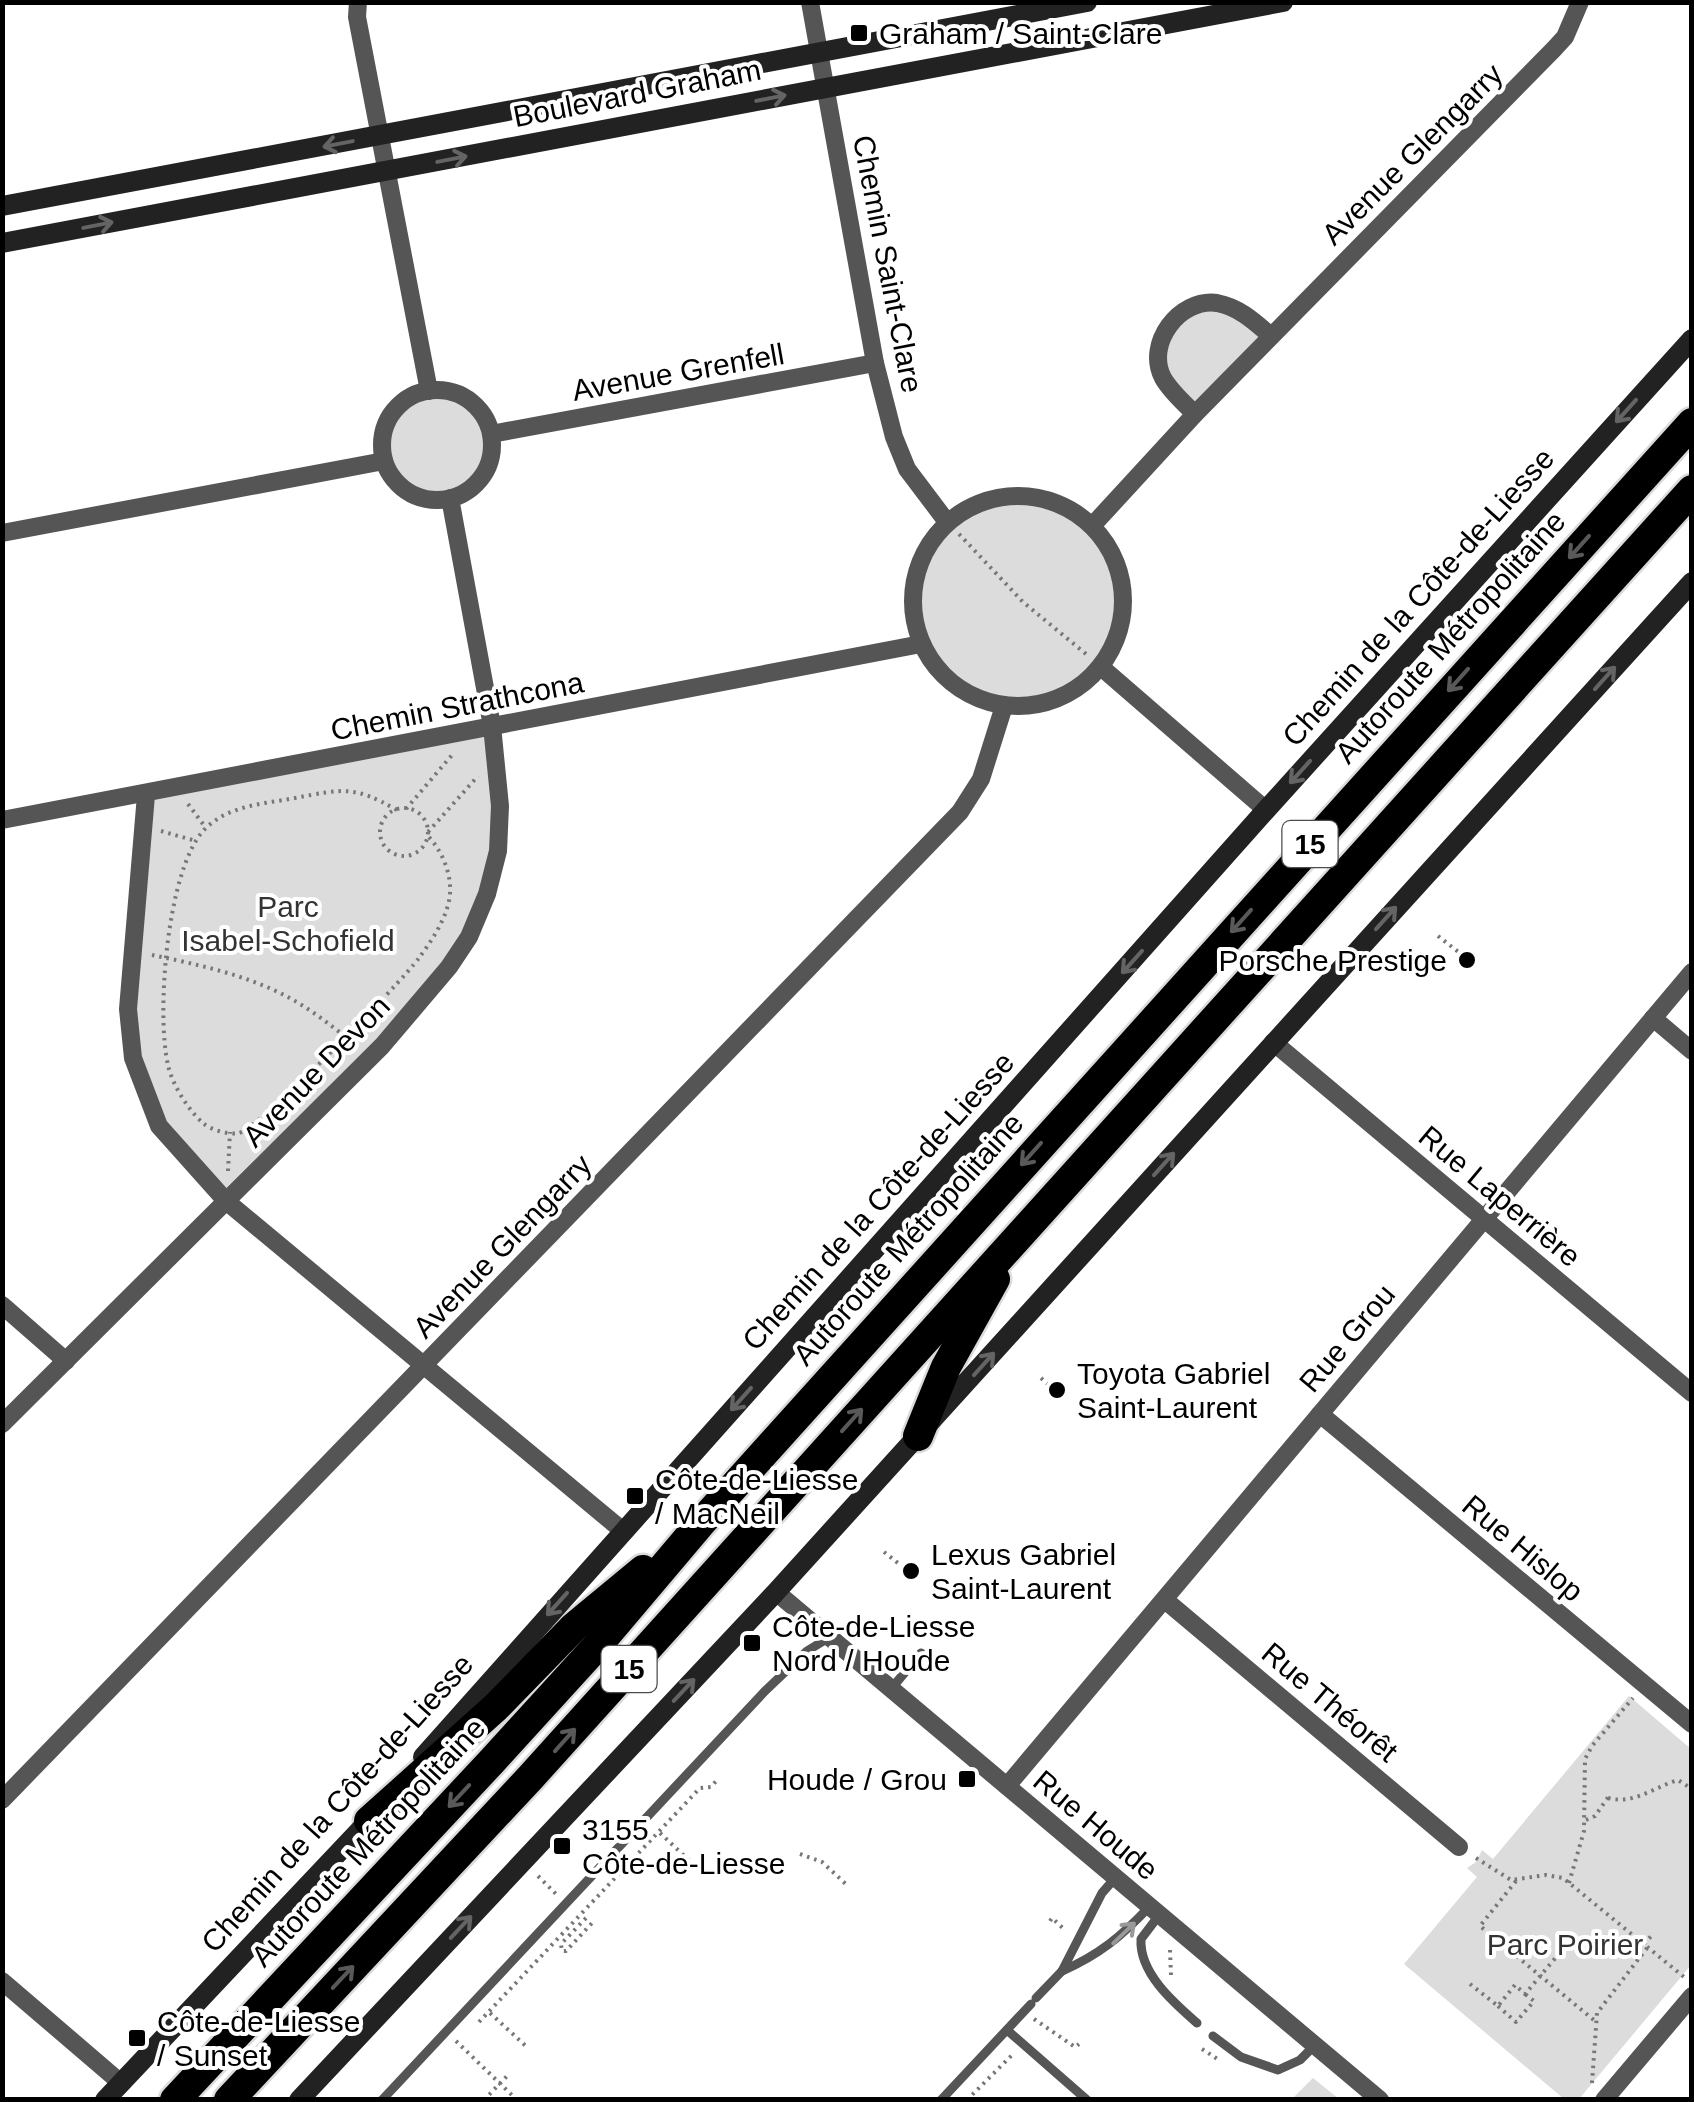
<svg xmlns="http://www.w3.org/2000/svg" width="1694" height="2102" font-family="Helvetica,sans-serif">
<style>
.green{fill:#dcdcdc}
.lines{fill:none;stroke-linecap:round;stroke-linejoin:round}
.highway-casing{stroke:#dbdbdb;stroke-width:35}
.path{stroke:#777;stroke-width:4;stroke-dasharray:2.5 5;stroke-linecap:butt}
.lane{stroke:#555;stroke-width:9}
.street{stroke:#555;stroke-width:18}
.secondary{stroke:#222;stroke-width:20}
.highway{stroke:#000;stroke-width:30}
.oneway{stroke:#646464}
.oneway2{stroke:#595959}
.oneway3{stroke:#999}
.poi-dot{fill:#000;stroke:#fff;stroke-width:4}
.labels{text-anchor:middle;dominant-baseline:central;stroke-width:8;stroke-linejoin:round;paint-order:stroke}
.shield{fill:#fff;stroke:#4c4c4c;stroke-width:2.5}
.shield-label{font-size:28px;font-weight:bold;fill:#000}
.poi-label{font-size:30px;fill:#000;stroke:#fff;text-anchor:start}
.street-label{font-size:30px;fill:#000;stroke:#fff}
.park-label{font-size:30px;fill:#333;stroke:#fff}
</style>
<rect width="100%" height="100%" fill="#fff"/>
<g class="green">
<polygon points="1213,302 1271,336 1195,414 1158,357 1164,333"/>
<circle cx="437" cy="445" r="55"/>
<circle cx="1018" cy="601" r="105"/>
<polygon points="492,726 498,851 449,967 226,1201 159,1126 128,1009 146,795"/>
<polygon points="1629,1696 1691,1749 1691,1965 1579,2099 1564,2099 1404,1964 1477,1877 1467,1868 1476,1862 1482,1850 1493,1859"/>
<polygon points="1313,2078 1339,2099 1292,2099"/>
</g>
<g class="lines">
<defs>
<g id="highway">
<polyline points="918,1436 946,1367 995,1279"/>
<polyline points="369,1821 496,1707 574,1627 643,1570"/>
<polyline points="175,2100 493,1760 596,1647 700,1524 1692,423"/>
<polyline points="229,2100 530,1778 1692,490"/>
</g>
</defs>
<use href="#highway" class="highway-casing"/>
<g class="path">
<polyline points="959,534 1023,602 1086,654"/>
<polyline points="188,804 206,828"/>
<circle cx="404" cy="832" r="24"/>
<polyline points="406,809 452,755"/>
<path d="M397,810C353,785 343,789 295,798C263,804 228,805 204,830C167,869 156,1014 168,1065C172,1084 188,1110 203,1123C211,1130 228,1135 239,1133C261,1127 400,984 419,958C430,943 443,924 448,905C455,881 444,853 428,836"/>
<polyline points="161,831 196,841"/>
<polyline points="428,832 478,776"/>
<polyline points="1438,936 1461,954"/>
<path d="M152,955C196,964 246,975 286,996C311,1009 333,1027 356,1045"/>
<polyline points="228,1171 230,1132"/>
<polyline points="1041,1378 1050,1386"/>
<polyline points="884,1552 903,1567"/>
<path d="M1608,1798C1634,1805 1654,1787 1678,1780L1692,1789"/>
<polyline points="1586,1820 1595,1816 1609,1796"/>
<polyline points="660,1833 696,1867"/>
<polyline points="800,1854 822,1862 848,1886"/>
<polyline points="1476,1858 1511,1880 1546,1875 1563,1878 1684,1977"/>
<polyline points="538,1876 556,1894"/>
<polyline points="1516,1881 1480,1926 1595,2021"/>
<polyline points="1569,1883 1584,1831 1585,1759 1592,1746 1633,1698"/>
<polyline points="586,1918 561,1944 562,1951 566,1951 592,1923"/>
<polyline points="1050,1921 1052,1918 1065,1930"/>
<polyline points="1644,1944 1654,1933"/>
<polyline points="1170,1950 1171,1975"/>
<polyline points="1470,1984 1498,2006 1515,1985 1525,1994 1557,1956"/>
<polyline points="1498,2006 1516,2022 1534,2001 1525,1994"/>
<polyline points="490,2013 528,2048"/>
<polyline points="1034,2019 1075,2047 1079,2044"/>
<polyline points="479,2022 700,1788 711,1787 717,1780"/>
<polyline points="456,2041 517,2100"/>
<polyline points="1202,2049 1219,2060"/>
<polyline points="1592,2083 1597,2013 1647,1948"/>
<polyline points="484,2100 508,2075"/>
<polyline points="967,2100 1013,2054"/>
</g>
<g class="lane">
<polyline points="891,1689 921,1653"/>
<path d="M1160,1914L1141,1939C1139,1973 1174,2003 1197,2023"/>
<path d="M1062,1971C1099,1955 1122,1936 1150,1906"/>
<polyline points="1036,1998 1062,1971 1102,1893 1116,1877"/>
<polyline points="1007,2030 1087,2100"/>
<polyline points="1213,2036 1241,2057 1278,2070 1300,2060 1315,2045"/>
<polyline points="382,2100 765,1691 807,1651 830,1637"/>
<polyline points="941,2100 1031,2004"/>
</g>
<g class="street">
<polyline points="358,2 357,17 429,391"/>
<polyline points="810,2 875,363 894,437 907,469 947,522"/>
<circle cx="437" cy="445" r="55"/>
<path d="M1195,414C1184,403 1171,392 1163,378C1145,344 1179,298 1217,303C1239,307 1255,322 1271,336"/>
<polyline points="491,434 875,363"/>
<circle cx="1018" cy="601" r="105"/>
<polyline points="1092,526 1195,414 1554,49 1565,37 1580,2"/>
<polyline points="2,533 384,461"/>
<polyline points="1101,667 1266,810"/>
<polyline points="146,795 128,1009 133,1058 159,1126 226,1201 623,1531"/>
<polyline points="2,820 921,644"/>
<polyline points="1653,1018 1692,1051"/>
<polyline points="1273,1042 1692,1393"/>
<polyline points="2,1305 66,1361"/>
<polyline points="1320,1414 1692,1724"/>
<polyline points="2,1424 382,1046 449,967 469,937 487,894 498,851 500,806 492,726 450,498"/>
<polyline points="776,1592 1380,2100"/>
<polyline points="1165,1600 1459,1847"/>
<polyline points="1007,1786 1692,972"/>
<polyline points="2,1800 960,812 981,779 1004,706"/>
<polyline points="2,1981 121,2083"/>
<polyline points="1604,2100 1692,1996"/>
</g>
<g class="secondary">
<polyline points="2,206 1087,2"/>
<polyline points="2,243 1283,2"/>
<polyline points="423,1757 1266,810 1692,339"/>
<polyline points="105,2100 375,1814"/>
<polyline points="299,2100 776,1592 1692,582"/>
</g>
<use href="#highway" class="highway"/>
</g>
<defs><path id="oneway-shaft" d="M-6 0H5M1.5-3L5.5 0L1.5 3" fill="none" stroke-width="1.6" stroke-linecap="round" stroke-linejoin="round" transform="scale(2.5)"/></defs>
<g class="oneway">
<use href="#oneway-shaft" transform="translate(771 98) rotate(-11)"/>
<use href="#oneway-shaft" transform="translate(338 144) rotate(169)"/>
<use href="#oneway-shaft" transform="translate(452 159) rotate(-11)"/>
<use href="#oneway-shaft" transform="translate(98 225) rotate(-11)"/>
<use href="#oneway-shaft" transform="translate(1626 411) rotate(132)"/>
<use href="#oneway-shaft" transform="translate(1605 678) rotate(-48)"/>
<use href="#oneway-shaft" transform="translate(1300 772) rotate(132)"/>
<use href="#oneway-shaft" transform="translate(1386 918) rotate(-48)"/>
<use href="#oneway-shaft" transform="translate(1132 962) rotate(132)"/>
<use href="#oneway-shaft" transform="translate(1164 1164) rotate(-48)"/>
<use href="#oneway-shaft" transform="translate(984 1364) rotate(-48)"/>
<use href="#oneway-shaft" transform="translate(741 1399) rotate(132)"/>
<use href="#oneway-shaft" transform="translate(557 1604) rotate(132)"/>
<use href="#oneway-shaft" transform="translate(684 1690) rotate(-47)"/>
<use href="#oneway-shaft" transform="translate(461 1927) rotate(-47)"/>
</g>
<g class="oneway2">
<use href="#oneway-shaft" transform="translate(1579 547) rotate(132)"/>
<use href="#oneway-shaft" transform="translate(1458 680) rotate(132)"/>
<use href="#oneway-shaft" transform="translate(1241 921) rotate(132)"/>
<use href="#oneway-shaft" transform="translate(1031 1154) rotate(132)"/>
<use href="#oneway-shaft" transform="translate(852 1420) rotate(-48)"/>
<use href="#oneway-shaft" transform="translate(565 1740) rotate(-48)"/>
<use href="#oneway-shaft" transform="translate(459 1796) rotate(133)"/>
<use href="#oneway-shaft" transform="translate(343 1977) rotate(-47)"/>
</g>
<use class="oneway3" href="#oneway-shaft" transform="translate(1124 1933) rotate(-44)"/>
<g class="poi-dot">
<rect x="849" y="23" width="20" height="20" rx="5"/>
<circle cx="1467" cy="960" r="10"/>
<circle cx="1057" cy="1390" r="10"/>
<rect x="625" y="1486" width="20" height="20" rx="5"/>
<circle cx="911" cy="1571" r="10"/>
<rect x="742" y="1633" width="20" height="20" rx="5"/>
<rect x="957" y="1769" width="20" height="20" rx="5"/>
<rect x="552" y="1836" width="20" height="20" rx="5"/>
<rect x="127" y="2028" width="20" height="20" rx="5"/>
</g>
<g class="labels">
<g class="shield">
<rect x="1282.5" y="821" width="55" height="46" rx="8"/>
<rect x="601.5" y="1646" width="55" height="46" rx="8"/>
</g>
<g class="shield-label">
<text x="1310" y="844">15</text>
<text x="629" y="1669">15</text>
</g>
<g class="poi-label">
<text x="879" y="33">Graham / Saint-Clare</text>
<text x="1447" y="960" text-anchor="end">Porsche Prestige</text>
<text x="1077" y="1373">Toyota Gabriel<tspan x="1077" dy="34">Saint-Laurent</tspan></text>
<text x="655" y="1479">Côte-de-Liesse<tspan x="655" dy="34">/ MacNeil</tspan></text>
<text x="931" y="1554">Lexus Gabriel<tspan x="931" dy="34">Saint-Laurent</tspan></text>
<text x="772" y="1626">Côte-de-Liesse<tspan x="772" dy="34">Nord / Houde</tspan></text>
<text x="947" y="1779" text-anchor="end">Houde / Grou</text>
<text x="582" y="1829">3155<tspan x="582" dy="34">Côte-de-Liesse</tspan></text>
<text x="157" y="2021">Côte-de-Liesse<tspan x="157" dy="34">/ Sunset</tspan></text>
</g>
<g class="street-label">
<text transform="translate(637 93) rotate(-11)">Boulevard Graham</text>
<text transform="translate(1412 154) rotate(-45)">Avenue Glengarry</text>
<text transform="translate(888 264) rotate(79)">Chemin Saint-Clare</text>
<text transform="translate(678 372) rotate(-10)">Avenue Grenfell</text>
<text transform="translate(1418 597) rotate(-48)">Chemin de la Côte-de-Liesse</text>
<text transform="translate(1450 637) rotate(-48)">Autoroute Métropolitaine</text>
<text transform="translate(457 706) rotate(-11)">Chemin Strathcona</text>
<text transform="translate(316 1071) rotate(-46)">Avenue Devon</text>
<text transform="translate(1500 1196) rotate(40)">Rue Laperrière</text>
<text transform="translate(878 1201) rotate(-48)">Chemin de la Côte-de-Liesse</text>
<text transform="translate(908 1239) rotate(-48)">Autoroute Métropolitaine</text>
<text transform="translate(502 1246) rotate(-46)">Avenue Glengarry</text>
<text transform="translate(1347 1338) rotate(-50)">Rue Grou</text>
<text transform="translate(1523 1548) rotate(40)">Rue Hislop</text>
<text transform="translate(1330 1702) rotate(40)">Rue Théorêt</text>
<text transform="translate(337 1803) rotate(-48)">Chemin de la Côte-de-Liesse</text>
<text transform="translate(1096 1825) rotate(40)">Rue Houde</text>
<text transform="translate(368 1842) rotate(-47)">Autoroute Métropolitaine</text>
</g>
<g class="park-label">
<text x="288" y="906">Parc<tspan x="288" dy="34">Isabel-Schofield</tspan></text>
<text x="1565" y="1944">Parc Poirier</text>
</g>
</g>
<rect width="1694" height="2102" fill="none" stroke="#000000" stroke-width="10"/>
</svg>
